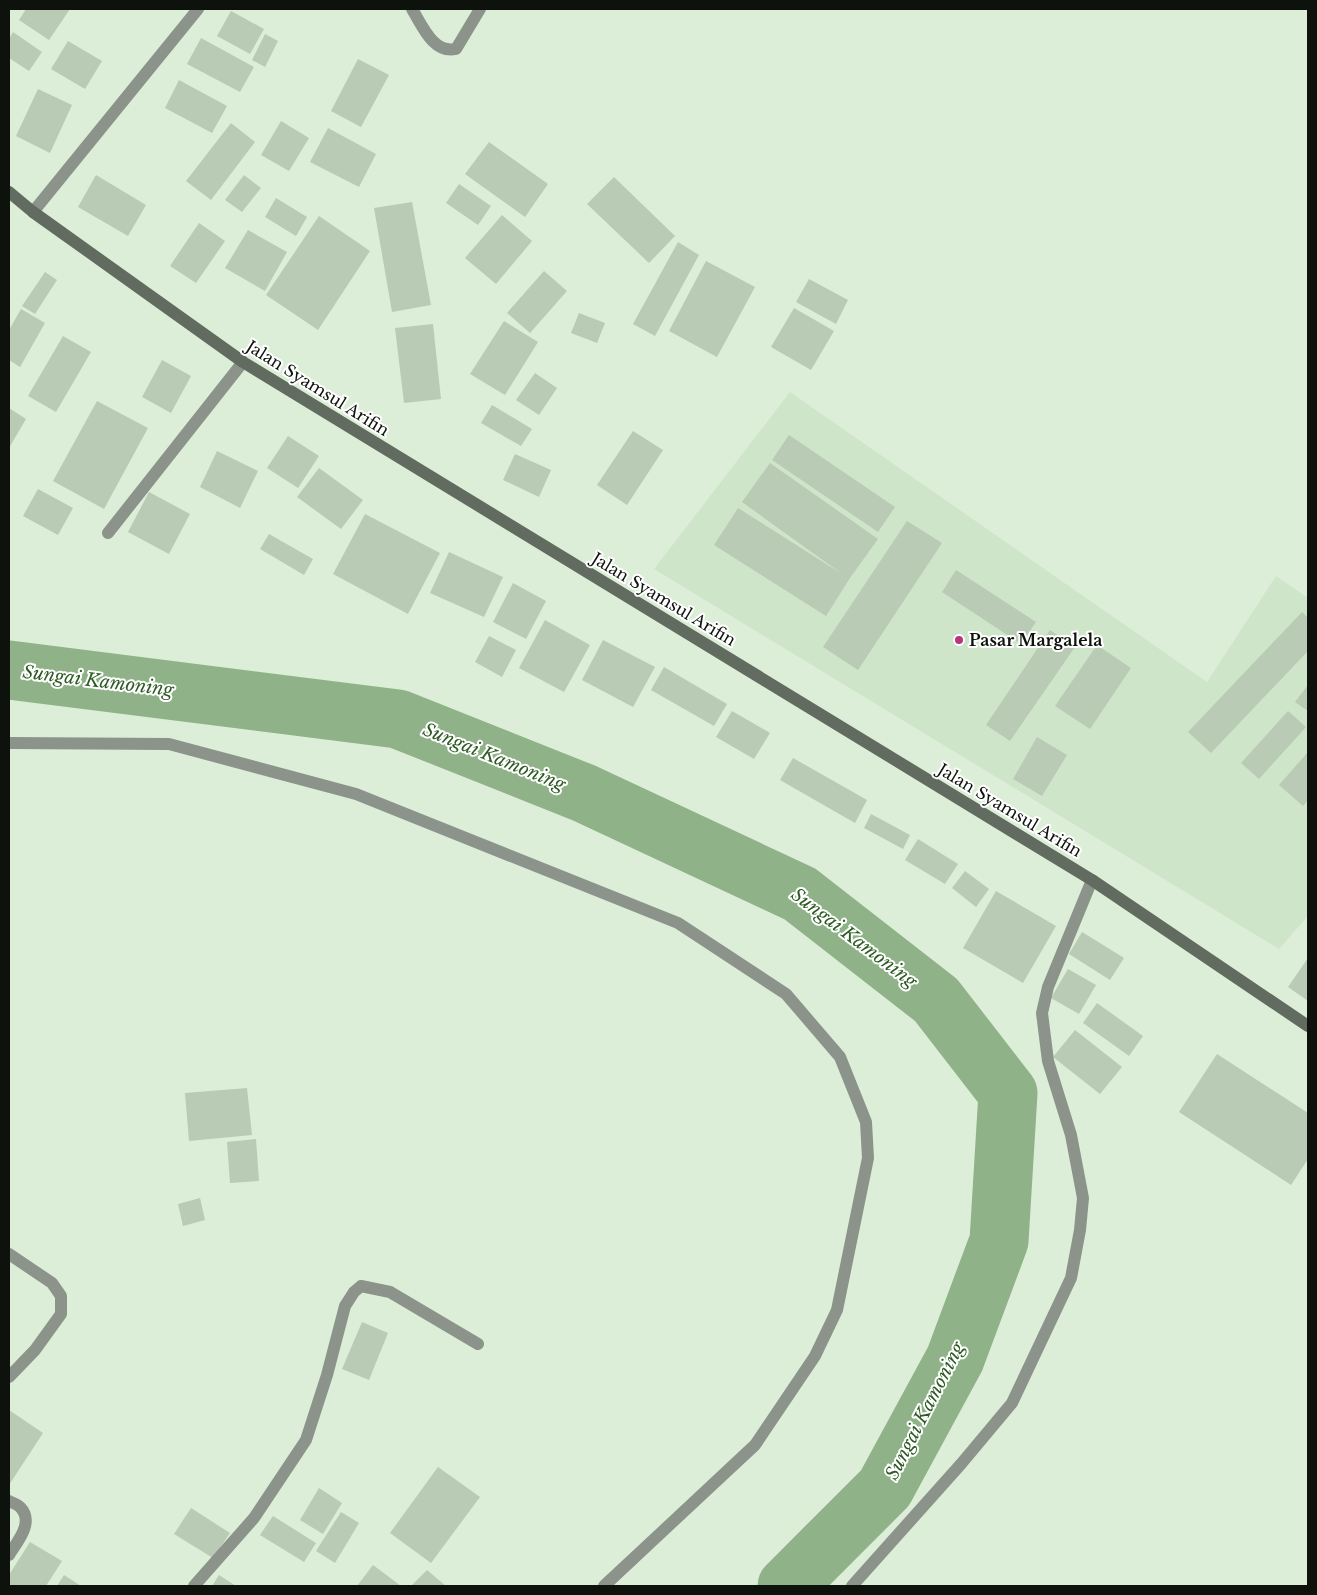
<svg xmlns="http://www.w3.org/2000/svg" width="1317" height="1595" font-family="'Libre Baskerville',serif">
<style>
.built{fill:#cfe5c9}
.lines{fill:none;stroke-linecap:round;stroke-linejoin:round}
.river{stroke:#90b288;stroke-width:59}
.building{fill:#b9cab5}
.lane{stroke:#8c938a;stroke-width:12}
.street{stroke:#8c938a;stroke-width:12}
.secondary{stroke:#616b5f;stroke-width:12}
.poi-dot{fill:#b7357f;stroke:#fff;stroke-width:2}
.labels{text-anchor:middle;dominant-baseline:central;stroke-width:4;stroke-linejoin:round;paint-order:stroke}
.street-label{font-size:16px;fill:#0d130c;stroke:#fff}
.poi-label{font-size:16px;font-weight:bold;fill:#0d130c;stroke:#fff;text-anchor:start}
.water-label{font-size:18px;font-style:italic;fill:#2e5b23;stroke:#fff}
</style>
<rect width="100%" height="100%" fill="#dceed8"/>
<polygon class="built" points="790,392 1207,682 1276,576 1308,598 1308,916 1279,949 654,569"/>
<g class="lines">
<polyline class="river" points="9,670 398,719 584,793 800,894 936,1000 1008,1093 999,1241 955,1359 885,1488 787,1586"/>
</g>
<g class="building">
<polygon points="26,9 70,9 49,40 19,20"/>
<polygon points="231,11 264,29 250,54 217,36"/>
<polygon points="13,32 42,52 29,71 9,58 9,39"/>
<polygon points="265,34 278,41 265,67 252,60"/>
<polygon points="201,38 254,67 240,92 187,64"/>
<polygon points="68,41 102,61 85,89 51,69"/>
<polygon points="358,59 389,75 361,127 331,111"/>
<polygon points="179,80 227,106 212,133 165,108"/>
<polygon points="38,89 72,105 50,153 16,136"/>
<polygon points="281,121 309,138 289,171 261,155"/>
<polygon points="231,123 255,142 211,200 186,181"/>
<polygon points="328,128 376,154 359,187 310,162"/>
<polygon points="489,142 548,184 525,217 465,174"/>
<polygon points="96,175 146,205 128,236 78,207"/>
<polygon points="244,175 261,188 242,212 225,200"/>
<polygon points="614,177 675,236 649,263 587,204"/>
<polygon points="459,184 491,206 478,225 446,203"/>
<polygon points="276,198 307,217 296,236 265,217"/>
<polygon points="412,202 431,305 392,312 374,208"/>
<polygon points="502,215 532,241 496,284 465,258"/>
<polygon points="319,216 370,251 318,330 266,295"/>
<polygon points="199,223 225,241 196,283 170,266"/>
<polygon points="248,230 287,252 265,291 225,268"/>
<polygon points="678,242 699,255 655,336 633,324"/>
<polygon points="706,261 755,287 717,357 669,331"/>
<polygon points="544,271 567,291 530,333 507,313"/>
<polygon points="45,272 57,280 35,314 22,306"/>
<polygon points="809,279 848,300 836,324 796,302"/>
<polygon points="794,308 834,331 811,370 771,347"/>
<polygon points="21,309 45,323 20,367 9,360 9,330"/>
<polygon points="579,313 605,323 597,343 571,333"/>
<polygon points="504,321 538,342 505,395 470,374"/>
<polygon points="433,324 441,399 404,403 395,328"/>
<polygon points="63,336 91,352 56,412 28,396"/>
<polygon points="162,360 191,376 171,413 142,397"/>
<polygon points="535,373 557,388 539,415 516,400"/>
<polygon points="97,401 148,428 104,509 53,481"/>
<polygon points="492,405 532,429 521,446 481,423"/>
<polygon points="9,408 26,419 9,448"/>
<polygon points="633,431 663,450 627,505 597,485"/>
<polygon points="789,435 895,507 878,532 772,460"/>
<polygon points="288,436 319,456 298,488 267,468"/>
<polygon points="217,451 258,471 240,508 200,487"/>
<polygon points="515,454 551,470 539,497 503,480"/>
<polygon points="770,463 878,539 850,578 826,616 714,545 738,508 842,574 742,502"/>
<polygon points="319,468 363,500 341,529 297,497"/>
<polygon points="38,489 73,508 58,535 23,516"/>
<polygon points="149,492 190,514 169,554 128,532"/>
<polygon points="365,514 440,553 408,614 333,574"/>
<polygon points="907,521 942,543 858,670 823,647"/>
<polygon points="269,534 313,559 304,575 260,549"/>
<polygon points="449,552 503,577 484,617 430,593"/>
<polygon points="956,570 1036,622 1021,644 942,592"/>
<polygon points="513,583 546,601 526,639 493,622"/>
<polygon points="1302,612 1308,618 1308,651 1211,753 1188,732"/>
<polygon points="545,620 590,645 564,692 519,668"/>
<polygon points="1050,630 1075,647 1010,741 986,725"/>
<polygon points="489,636 516,650 502,677 475,662"/>
<polygon points="603,640 655,667 633,707 582,680"/>
<polygon points="1097,645 1131,668 1090,729 1055,706"/>
<polygon points="664,667 727,704 714,726 651,690"/>
<polygon points="1308,685 1308,711 1295,702"/>
<polygon points="732,711 770,733 754,759 716,737"/>
<polygon points="1288,711 1306,727 1259,779 1241,763"/>
<polygon points="1037,737 1067,755 1042,796 1013,779"/>
<polygon points="1308,752 1308,800 1303,806 1279,785"/>
<polygon points="793,758 867,800 855,823 780,780"/>
<polygon points="871,814 910,835 903,849 864,828"/>
<polygon points="918,839 958,864 945,884 905,860"/>
<polygon points="965,871 989,889 976,907 952,888"/>
<polygon points="996,891 1056,926 1023,983 963,948"/>
<polygon points="1082,932 1124,958 1110,980 1069,954"/>
<polygon points="1308,958 1308,1001 1288,987"/>
<polygon points="1068,969 1096,985 1079,1014 1051,998"/>
<polygon points="1097,1003 1143,1036 1129,1056 1083,1023"/>
<polygon points="1075,1030 1122,1067 1100,1094 1053,1057"/>
<polygon points="1217,1054 1308,1113 1308,1159 1291,1185 1179,1112"/>
<polygon points="247,1088 252,1135 189,1141 185,1093"/>
<polygon points="256,1139 259,1181 230,1183 227,1142"/>
<polygon points="200,1198 205,1220 183,1226 178,1204"/>
<polygon points="362,1322 388,1333 369,1380 342,1369"/>
<polygon points="9,1410 43,1433 9,1485"/>
<polygon points="438,1467 480,1497 431,1563 390,1533"/>
<polygon points="319,1488 342,1503 323,1534 300,1520"/>
<polygon points="191,1508 230,1533 213,1558 174,1534"/>
<polygon points="341,1512 359,1523 335,1563 316,1551"/>
<polygon points="273,1516 316,1543 304,1562 260,1535"/>
<polygon points="30,1542 62,1561 46,1586 9,1586 9,1575"/>
<polygon points="373,1565 401,1586 357,1586"/>
<polygon points="427,1570 446,1586 411,1586"/>
<polygon points="64,1575 81,1586 57,1586"/>
<polygon points="219,1575 236,1586 212,1586"/>
</g>
<g class="lines">
<polyline class="lane" points="9,1254 52,1283 61,1296 61,1314 35,1350 9,1377"/>
<g class="street">
<path d="M412,9C422,25 433,54 456,49L480,9"/>
<polyline points="33,212 198,9"/>
<polyline points="108,533 243,362"/>
<polyline points="9,743 169,744 356,794 678,923 786,994 840,1057 866,1122 868,1158 837,1310 815,1356 755,1445 604,1586"/>
<path d="M9,1501C12,1503 17,1504 20,1507C35,1522 17,1542 9,1555"/>
<polyline points="194,1586 254,1518 306,1440 327,1375 345,1306 354,1292 361,1286 390,1292 478,1344"/>
<polyline points="852,1586 961,1464 1012,1403 1071,1278 1080,1230 1083,1198 1071,1135 1048,1061 1042,1013 1048,987 1092,880"/>
</g>
<polyline class="secondary" points="9,192 33,212 243,362 1092,880 1308,1026"/>
</g>
<circle class="poi-dot" cx="959" cy="640" r="5"/>
<g class="labels">
<g class="street-label">
<text transform="translate(318 388) rotate(32)">Jalan Syamsul Arifin</text>
<text transform="translate(664 599) rotate(31)">Jalan Syamsul Arifin</text>
<text transform="translate(1010 810) rotate(31)">Jalan Syamsul Arifin</text>
</g>
<g class="poi-label">
<text x="969" y="640">Pasar Margalela</text>
</g>
<g class="water-label">
<text transform="translate(98 681) rotate(7)">Sungai Kamoning</text>
<text transform="translate(494 757) rotate(22)">Sungai Kamoning</text>
<text transform="translate(854 938) rotate(37)">Sungai Kamoning</text>
<text transform="translate(925 1411) rotate(-63)">Sungai Kamoning</text>
</g>
</g>
<rect width="1317" height="1595" fill="none" stroke="#0d130c" stroke-width="20"/>
</svg>
